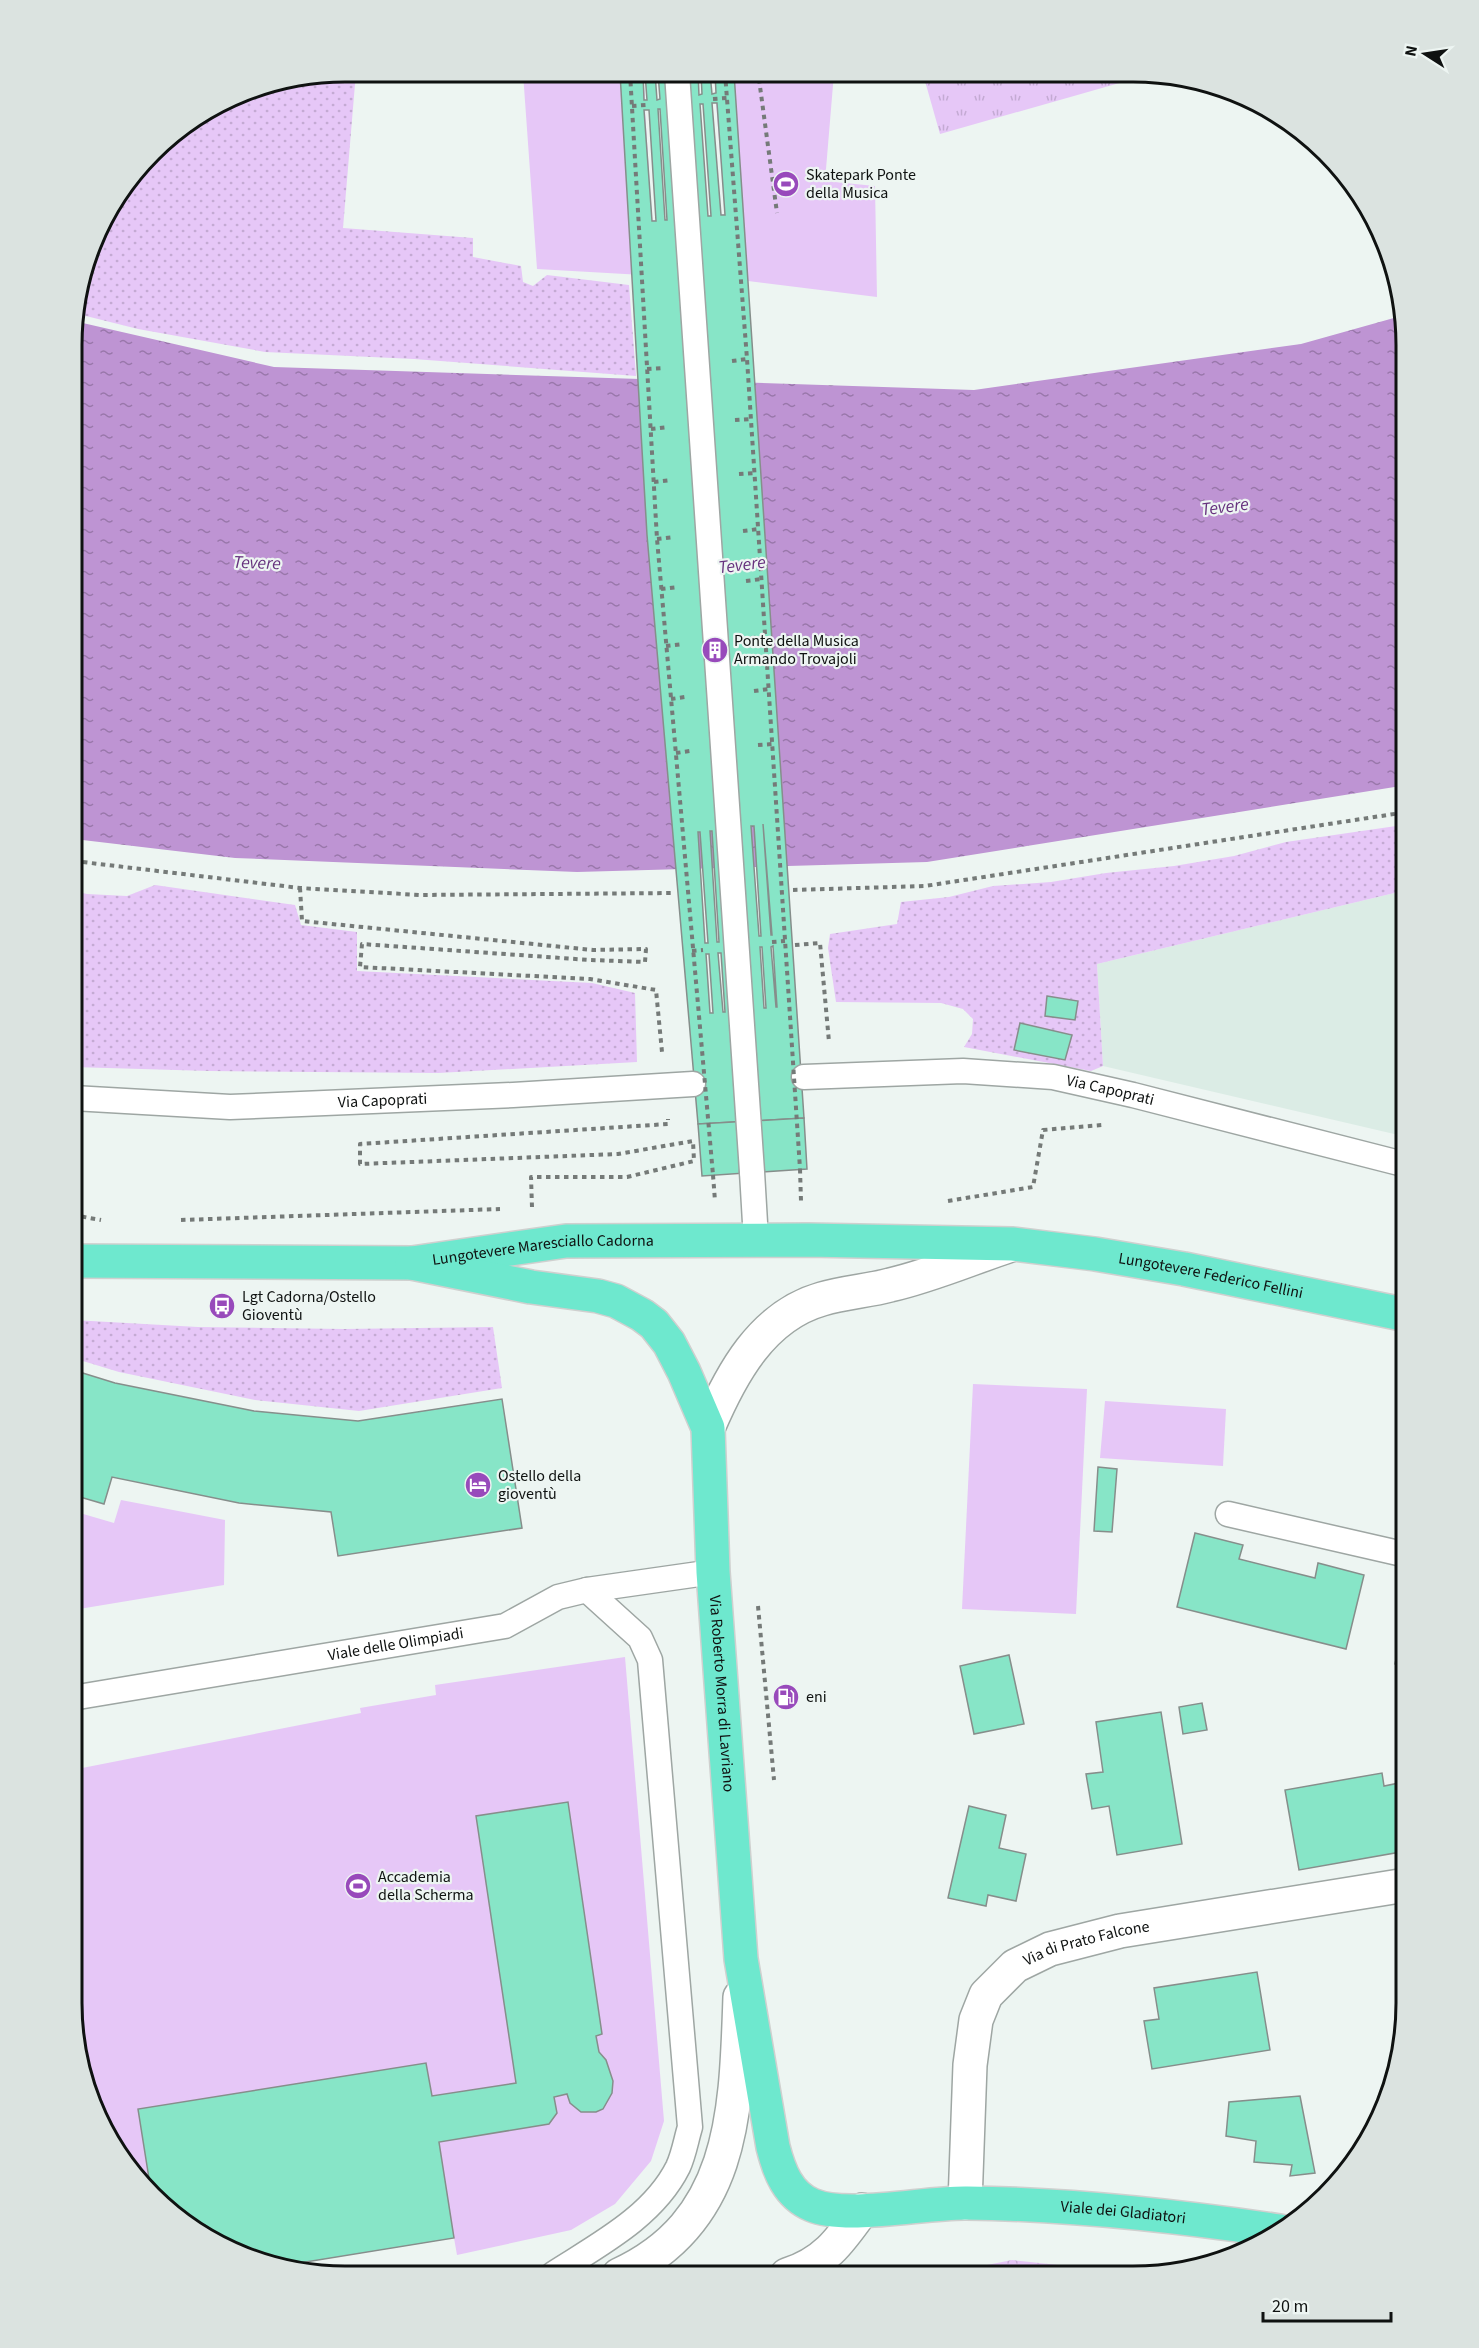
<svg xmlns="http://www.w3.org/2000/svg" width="1479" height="2348" font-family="'Source Sans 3',sans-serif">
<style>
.built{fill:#dbece5}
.grass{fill:url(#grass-dots)}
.forest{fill:url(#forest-crowns)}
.park{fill:url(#park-tufts)}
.garden{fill:#e6c7f7;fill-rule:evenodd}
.water{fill:url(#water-ripples)}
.building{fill:#87e5c7;stroke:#868e8b;stroke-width:1.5;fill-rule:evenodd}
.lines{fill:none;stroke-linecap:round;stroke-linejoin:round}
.lane-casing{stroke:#9ea6a3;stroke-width:27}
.street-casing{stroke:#9ea6a3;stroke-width:36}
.primary-casing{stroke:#cfd0cf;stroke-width:36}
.path{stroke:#757a78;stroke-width:4;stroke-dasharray:4.5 4.5;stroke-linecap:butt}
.lane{stroke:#fff;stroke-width:24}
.street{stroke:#fff;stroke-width:33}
.primary{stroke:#6ee8ce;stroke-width:33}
.lane-bridge-casing{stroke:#9ea6a3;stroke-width:27;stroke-linecap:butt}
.path-bridge{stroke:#757a78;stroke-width:4;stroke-dasharray:4.5 4.5;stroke-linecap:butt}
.lane-bridge{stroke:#fff;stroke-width:24}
.labels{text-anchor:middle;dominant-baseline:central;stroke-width:4.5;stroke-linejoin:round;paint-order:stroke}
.poi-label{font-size:16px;fill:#0f1211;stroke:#edf5f2;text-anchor:start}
.street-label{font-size:16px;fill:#0f1211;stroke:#edf5f2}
.water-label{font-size:18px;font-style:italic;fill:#66327e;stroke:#edf5f2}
.rim{fill:none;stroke:#0f1211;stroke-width:3}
</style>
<defs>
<pattern id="grass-dots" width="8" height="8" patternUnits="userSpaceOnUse" patternTransform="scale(1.5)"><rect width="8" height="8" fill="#e6c7f7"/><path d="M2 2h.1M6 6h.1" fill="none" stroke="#c4aad3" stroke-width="1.8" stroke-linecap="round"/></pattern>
<pattern id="forest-crowns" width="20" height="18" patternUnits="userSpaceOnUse" patternTransform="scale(1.5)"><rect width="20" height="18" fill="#e6c7f7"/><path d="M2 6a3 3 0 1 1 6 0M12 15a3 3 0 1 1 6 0" fill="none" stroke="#c4aad3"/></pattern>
<pattern id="park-tufts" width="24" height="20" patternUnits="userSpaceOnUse" patternTransform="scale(1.5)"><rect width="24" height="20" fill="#e6c7f7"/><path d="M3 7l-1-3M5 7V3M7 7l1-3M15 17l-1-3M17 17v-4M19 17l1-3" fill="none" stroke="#c4aad3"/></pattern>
<pattern id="water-ripples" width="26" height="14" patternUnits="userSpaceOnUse" patternTransform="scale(1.5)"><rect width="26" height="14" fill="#be94d3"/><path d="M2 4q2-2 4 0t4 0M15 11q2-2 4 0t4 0" fill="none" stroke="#97a"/></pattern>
</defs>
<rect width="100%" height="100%" fill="#edf5f2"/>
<polygon class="built" points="1407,890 1407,1137 1103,1066 1097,964"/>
<g class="grass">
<polygon points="345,72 356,72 343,228 473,238 473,257 521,266 523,282 533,286 547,275 629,285 636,376 414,359 265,352 138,329 74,313 100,224 165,140 241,93"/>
<polygon points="1403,825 1407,828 1407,890 1097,964 1103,1066 1091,1071 964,1047 972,1034 973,1019 963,1009 941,1003 836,1002 828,948 830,934 897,924 901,902 949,897 993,886 1051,882 1106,873 1174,866 1234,856 1286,842"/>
<polygon points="155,885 295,905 301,925 357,932 357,971 592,983 635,993 637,1062 438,1073 210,1071 73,1067 74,891 87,894 127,896"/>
<polygon points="73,1320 198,1327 344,1329 493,1327 502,1388 359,1411 255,1400 119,1372 73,1358"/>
</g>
<polygon class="forest" points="1012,2260 1142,2274 937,2275"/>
<polygon class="park" points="923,74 1151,74 940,134"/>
<g class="garden">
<path d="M523,73H643L645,100L660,99L658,73H698L699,95L716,93L715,73H834L825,181L875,186L877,297L748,281L537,269ZM716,103L725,214L708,216L700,104ZM645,110H660L667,220H652Z"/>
<polygon points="973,1384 1087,1389 1076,1614 962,1609"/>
<polygon points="1105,1401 1226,1409 1223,1466 1100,1458"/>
<polygon points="121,1500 225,1520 224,1585 73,1610 73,1511 114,1523"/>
<polygon points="625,1657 664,2121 651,2161 615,2204 571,2230 457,2255 454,2238 281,2266 241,2255 179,2220 129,2169 93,2107 72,2003 72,1770 361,1713 360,1708 436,1695 435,1685"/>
</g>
<polygon class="water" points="1401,316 1407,345 1407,785 927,862 577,872 235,858 74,839 74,321 274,367 974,390 1301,344"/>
<g class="building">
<path d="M620,73H643L644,100H647L645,73H655L657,100L660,99L658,73H698L699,95L702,94L701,73H710L712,94L716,93L715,73H734L804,1118L698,1124L647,535ZM712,103H717L725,215H721ZM700,104H703L711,216H708ZM658,109H660L667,220H665ZM644,110H649L656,221H652ZM763,824L772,935H771ZM751,826H754L761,936H759ZM710,831H712L719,942H717ZM698,832H700L708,943H705ZM773,946L777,1007H776L771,947ZM760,947H762L766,1008H764ZM718,953H721L725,1012H723ZM706,954H709L713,1013H710Z"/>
<polygon points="1047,996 1078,1001 1075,1020 1045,1016"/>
<polygon points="1020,1023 1072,1035 1065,1060 1014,1050"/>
<polygon points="804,1118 807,1169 702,1176 698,1124"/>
<polygon points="73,1370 115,1383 254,1411 358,1421 502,1399 522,1528 338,1556 331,1512 239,1503 112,1477 104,1504 73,1495"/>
<polygon points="1098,1467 1117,1469 1112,1532 1094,1531"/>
<polygon points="1195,1533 1243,1545 1239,1559 1315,1578 1318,1563 1364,1575 1346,1649 1177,1607"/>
<polygon points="1407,1608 1407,1666 1395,1664"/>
<polygon points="1009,1655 1024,1724 974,1734 960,1666"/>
<polygon points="1202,1703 1207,1730 1183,1734 1179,1707"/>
<polygon points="1161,1712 1182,1844 1117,1855 1109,1806 1092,1809 1086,1774 1103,1772 1096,1722"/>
<polygon points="1382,1773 1384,1786 1399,1783 1406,1826 1406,1851 1299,1870 1285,1790"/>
<polygon points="568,1802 602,2034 596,2036 599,2052 606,2060 613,2081 612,2093 603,2109 596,2112 581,2112 570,2103 567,2094 554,2097 557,2113 549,2124 439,2142 454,2238 281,2266 241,2255 179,2220 151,2191 138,2109 426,2063 432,2096 516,2083 476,1816"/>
<polygon points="969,1806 1006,1815 999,1848 1026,1854 1016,1901 988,1895 986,1906 948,1898"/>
<polygon points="1257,1972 1270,2050 1152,2069 1144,2021 1159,2019 1154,1988"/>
<polygon points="1300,2096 1315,2173 1290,2176 1292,2165 1254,2162 1256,2141 1226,2136 1229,2102"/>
</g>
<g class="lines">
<defs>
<g id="lane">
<path id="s1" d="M804,1077L963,1071L1053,1077L1133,1095L1407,1165"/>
<path id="s2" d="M73,1098L230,1107L513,1095L693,1084"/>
<polyline points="752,1172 756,1240"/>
<polyline points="1228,1514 1407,1555"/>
<path id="s3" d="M72,1698L505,1626L558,1597L587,1590L713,1572"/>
<path d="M553,2274C598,2245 653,2217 678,2167C684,2154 686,2140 690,2127L650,1660L640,1638L587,1590"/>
</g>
<g id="street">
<path d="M708,1428C731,1374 762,1316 822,1299C845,1292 868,1291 890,1285C930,1276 969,1259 1008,1246"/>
<path id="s4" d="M965,2203L970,2065L976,2020L986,1995L1015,1966L1050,1949L1120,1931L1406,1885"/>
<path d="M619,2275C736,2221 736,2109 740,1997"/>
<path d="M787,2275C825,2263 840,2241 862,2210"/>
</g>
<g id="primary">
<path id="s5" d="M73,1261L412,1263L566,1241L808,1240L1013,1244L1095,1254L1184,1269L1407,1315"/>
<path id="s6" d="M412,1263L531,1287L598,1296L616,1301L642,1315L654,1324L669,1343L684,1372L708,1428L713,1572L741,1959L773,2147C779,2171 788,2195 812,2205C847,2220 926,2202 967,2203C1071,2204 1177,2216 1280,2231"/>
</g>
</defs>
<use href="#lane" class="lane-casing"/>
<use href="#street" class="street-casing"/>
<use href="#primary" class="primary-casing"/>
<g class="path">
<polyline points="759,79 777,213"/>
<polyline points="713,99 727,98"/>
<polyline points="632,106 646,105"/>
<polyline points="732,361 747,359"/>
<polyline points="647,369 664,368"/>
<polyline points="735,420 751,419"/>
<polyline points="651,429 668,427"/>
<polyline points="739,474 755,473"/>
<polyline points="654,482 671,480"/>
<polyline points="743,531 759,529"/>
<polyline points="657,539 674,537"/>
<polyline points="746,581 762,579"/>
<polyline points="661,589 678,587"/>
<polyline points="751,638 765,637"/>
<polyline points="666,646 683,644"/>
<polyline points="754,691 769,689"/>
<polyline points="671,699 685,697"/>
<polyline points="758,745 773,744"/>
<polyline points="676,753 690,751"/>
<polyline points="74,861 300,888 420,895 675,893"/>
<polyline points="300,888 302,921 593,950 646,949 645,962 590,960 362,944 360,967 590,979 656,990 662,1052"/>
<polyline points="793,890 925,886 1407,812"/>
<polyline points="772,942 785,941"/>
<polyline points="795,945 820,943 829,1042"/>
<polyline points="692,951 703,950"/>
<polyline points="800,1169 801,1201"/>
<polyline points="713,1175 715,1201"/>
<polyline points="948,1201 1033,1187 1043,1130 1102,1125"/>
<polyline points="532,1207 531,1177 627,1177 694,1161 693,1141 618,1154 360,1164 360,1144 668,1124 668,1119"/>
<polyline points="73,1215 101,1220"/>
<polyline points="181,1220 500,1209"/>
<polyline points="758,1606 774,1780"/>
</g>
<use href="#lane" class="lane"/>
<use href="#street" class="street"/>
<use href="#primary" class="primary"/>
<defs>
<polyline id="lane-bridge" points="677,73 752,1172"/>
</defs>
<use href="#lane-bridge" class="lane-bridge-casing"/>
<g class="path-bridge">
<polyline points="630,73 657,539 713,1175"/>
<polyline points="725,73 747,359 800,1169"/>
</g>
<use href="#lane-bridge" class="lane-bridge"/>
</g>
<defs>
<symbol id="stadium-disc" viewBox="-11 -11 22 22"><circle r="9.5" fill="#984abb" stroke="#edf5f2"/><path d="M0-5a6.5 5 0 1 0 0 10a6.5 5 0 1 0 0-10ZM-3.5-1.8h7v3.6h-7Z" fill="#fff"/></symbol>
<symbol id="building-disc" viewBox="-11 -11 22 22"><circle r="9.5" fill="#984abb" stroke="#edf5f2"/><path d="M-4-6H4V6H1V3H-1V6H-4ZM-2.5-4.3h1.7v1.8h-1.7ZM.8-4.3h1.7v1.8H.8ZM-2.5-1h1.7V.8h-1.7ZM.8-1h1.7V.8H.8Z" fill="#fff"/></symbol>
<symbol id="bus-disc" viewBox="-11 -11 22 22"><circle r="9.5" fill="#984abb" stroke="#edf5f2"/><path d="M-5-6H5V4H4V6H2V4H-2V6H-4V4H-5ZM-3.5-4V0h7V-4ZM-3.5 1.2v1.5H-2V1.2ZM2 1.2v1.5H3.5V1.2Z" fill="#fff"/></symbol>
<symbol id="hotel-disc" viewBox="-11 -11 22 22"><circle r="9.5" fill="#984abb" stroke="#edf5f2"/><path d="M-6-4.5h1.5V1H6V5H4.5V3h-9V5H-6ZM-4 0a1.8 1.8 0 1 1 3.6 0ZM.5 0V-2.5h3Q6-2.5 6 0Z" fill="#fff"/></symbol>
<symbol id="fuel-disc" viewBox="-11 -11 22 22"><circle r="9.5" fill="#984abb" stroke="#edf5f2"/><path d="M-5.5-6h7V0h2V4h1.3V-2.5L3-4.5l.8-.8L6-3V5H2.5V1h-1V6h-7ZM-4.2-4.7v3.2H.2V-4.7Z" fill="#fff"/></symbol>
</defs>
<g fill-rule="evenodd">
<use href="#stadium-disc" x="771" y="169" width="30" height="30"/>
<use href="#building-disc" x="700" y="635" width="30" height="30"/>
<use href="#bus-disc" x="207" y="1291" width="30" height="30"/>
<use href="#hotel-disc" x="463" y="1470" width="30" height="30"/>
<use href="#fuel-disc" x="771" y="1682" width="30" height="30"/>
<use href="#stadium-disc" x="343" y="1871" width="30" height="30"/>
</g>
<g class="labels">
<g class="poi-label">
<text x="806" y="175">Skatepark Ponte<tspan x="806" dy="18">della Musica</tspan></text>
<text x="734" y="641">Ponte della Musica<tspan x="734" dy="18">Armando Trovajoli</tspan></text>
<text x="242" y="1297">Lgt Cadorna/Ostello<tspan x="242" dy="18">Gioventù</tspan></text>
<text x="498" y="1476">Ostello della<tspan x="498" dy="18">gioventù</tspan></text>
<text x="806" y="1697">eni</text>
<text x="378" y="1877">Accademia<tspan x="378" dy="18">della Scherma</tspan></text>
</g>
<g class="street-label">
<text stroke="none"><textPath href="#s1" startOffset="308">Via Capoprati</textPath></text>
<text stroke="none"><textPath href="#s2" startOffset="310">Via Capoprati</textPath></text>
<text stroke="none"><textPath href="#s5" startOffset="471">Lungotevere Maresciallo Cadorna</textPath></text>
<text stroke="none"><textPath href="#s5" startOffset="1142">Lungotevere Federico Fellini</textPath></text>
<text stroke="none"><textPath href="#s3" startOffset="328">Viale delle Olimpiadi</textPath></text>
<text stroke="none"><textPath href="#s6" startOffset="636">Via Roberto Morra di Lavriano</textPath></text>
<text stroke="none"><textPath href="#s4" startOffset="327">Via di Prato Falcone</textPath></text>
<text stroke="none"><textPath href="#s6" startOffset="1478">Viale dei Gladiatori</textPath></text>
</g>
<g class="water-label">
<text transform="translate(1225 507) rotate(-7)">Tevere</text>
<text transform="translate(257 563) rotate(2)">Tevere</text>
<text transform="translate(742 565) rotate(-7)">Tevere</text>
</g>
</g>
<path d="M0 0H1479V2348H0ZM345 82H1133A263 263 0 0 1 1396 345V2003A263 263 0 0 1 1133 2266H345A263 263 0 0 1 82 2003V345A263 263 0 0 1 345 82Z" fill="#dbe3e0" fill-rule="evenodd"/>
<path class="rim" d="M345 82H1133A263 263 0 0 1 1396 345V2003A263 263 0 0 1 1133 2266H345A263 263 0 0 1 82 2003V345A263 263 0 0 1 345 82Z"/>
<g transform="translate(1425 54) rotate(282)" stroke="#edf5f2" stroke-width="4.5" paint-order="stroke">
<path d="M0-4.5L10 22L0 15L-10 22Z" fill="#0f1211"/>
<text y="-9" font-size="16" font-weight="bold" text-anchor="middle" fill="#0f1211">N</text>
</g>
<path d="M1263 2312v9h128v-9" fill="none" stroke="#0f1211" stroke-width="3"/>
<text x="1272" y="2312" font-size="18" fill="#0f1211" stroke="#edf5f2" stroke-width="4.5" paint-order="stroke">20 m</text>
</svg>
